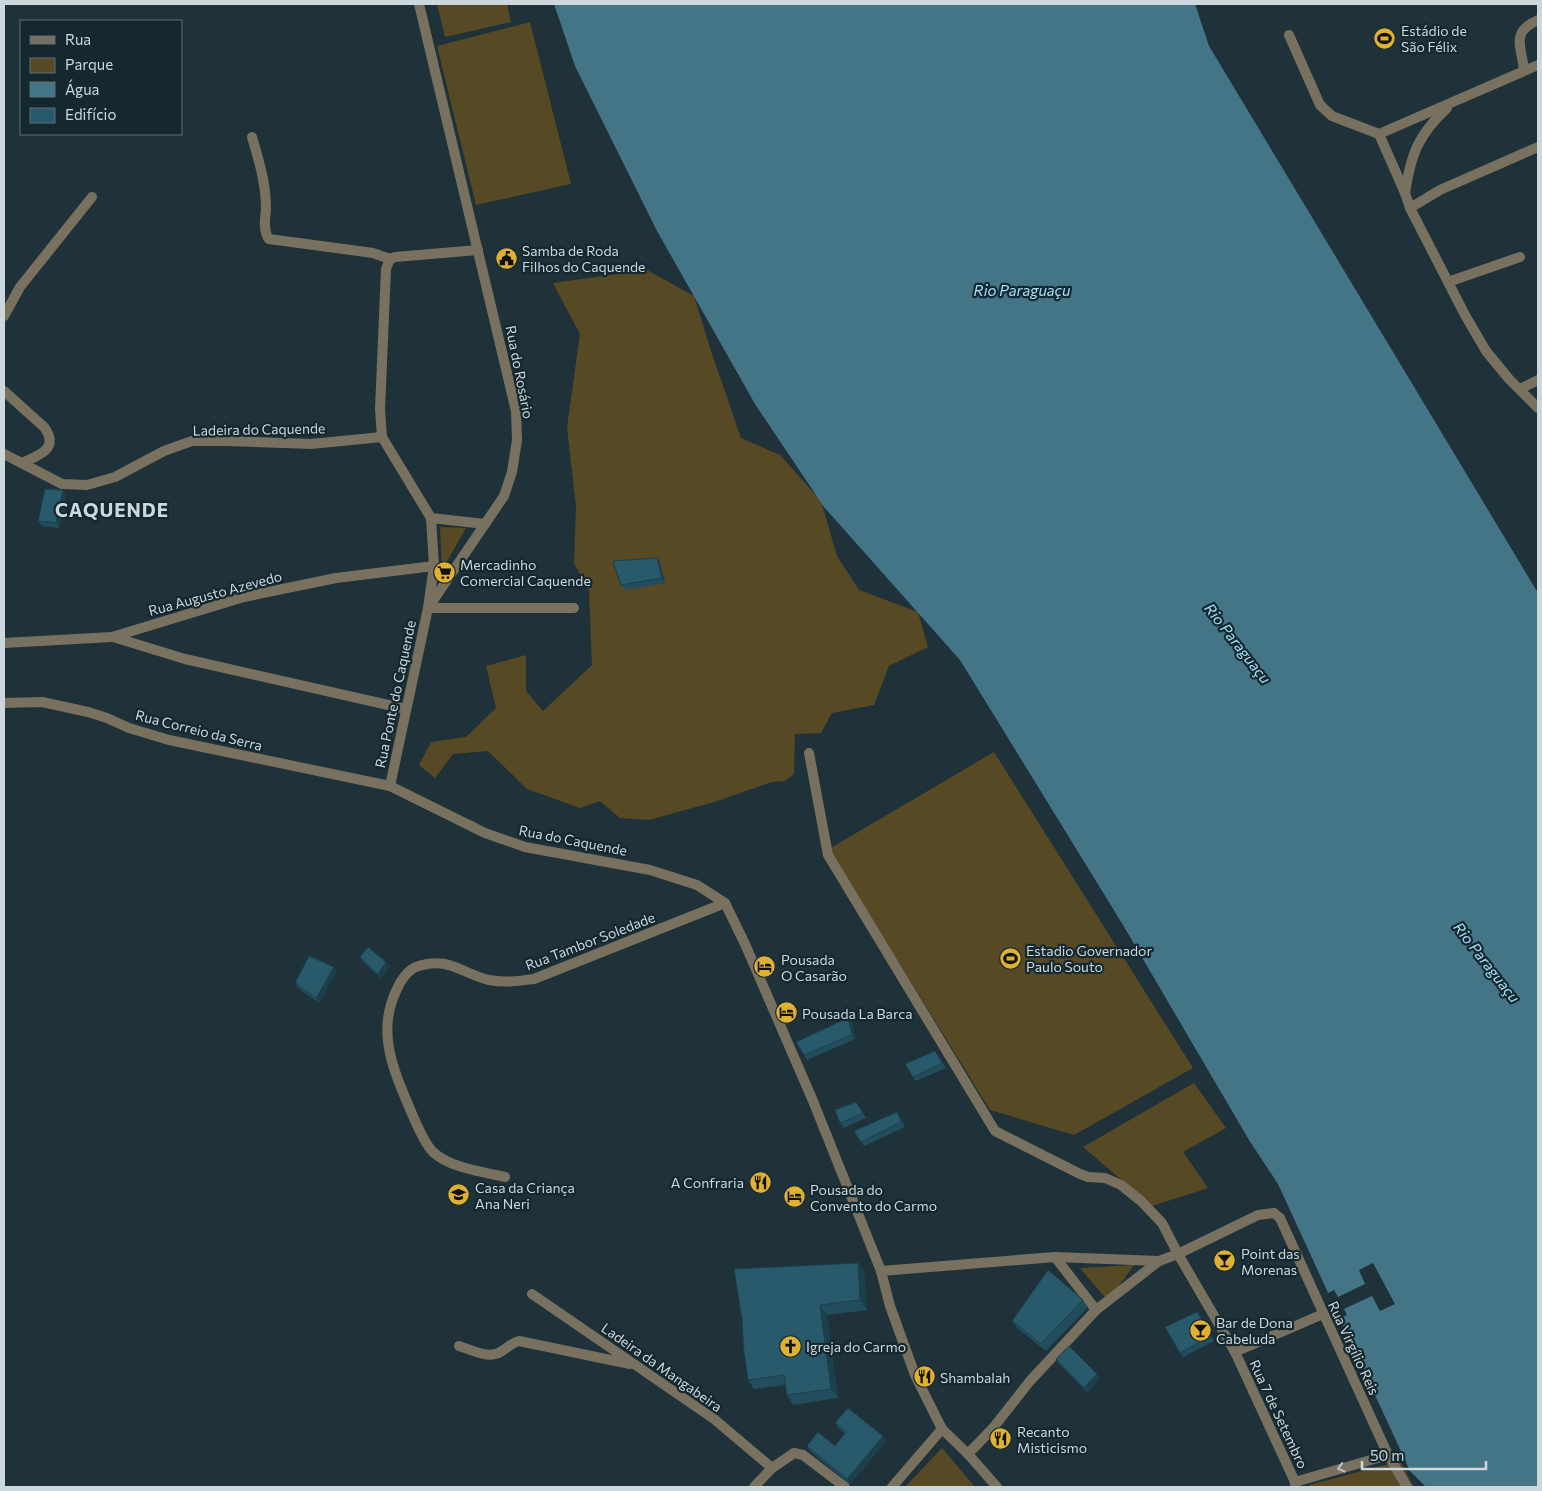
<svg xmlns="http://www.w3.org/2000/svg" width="1542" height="1491" font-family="Commissioner,sans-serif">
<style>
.green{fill:#574924}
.water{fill:#437587}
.pier{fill:#1f3239}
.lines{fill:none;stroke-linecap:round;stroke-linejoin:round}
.minor{stroke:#78715f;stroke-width:10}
.tertiary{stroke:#78715f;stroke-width:10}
.wall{fill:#224d5d}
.shaded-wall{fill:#1c3f4c}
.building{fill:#285a6c;stroke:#1c3f4c}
.oneway{stroke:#bbc3c3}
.labels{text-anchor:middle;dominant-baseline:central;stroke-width:4.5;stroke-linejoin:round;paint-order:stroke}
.poi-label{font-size:14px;fill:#ccd8dc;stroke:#15282f;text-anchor:start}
.street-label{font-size:14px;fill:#ccd8dc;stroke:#15282f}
.water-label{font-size:15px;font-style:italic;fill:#a3e2fb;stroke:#15282f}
.district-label{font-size:19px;font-weight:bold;letter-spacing:1px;fill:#ccd8dc;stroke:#15282f}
</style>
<rect width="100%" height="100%" fill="#1f3239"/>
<g class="green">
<polygon points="437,4 507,4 511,22 445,37"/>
<polygon points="530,22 571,184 476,205 437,46"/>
<polygon points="647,270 694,296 711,351 741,438 780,455 821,501 837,556 859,590 918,612 928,647 889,666 874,705 832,713 821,733 795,734 794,774 785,781 772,782 714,802 649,820 620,818 600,801 580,808 527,789 488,751 453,754 435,778 419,765 431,742 466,737 496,708 486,666 526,655 526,691 543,711 592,665 589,591 574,563 576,507 567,427 580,334 553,283"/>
<polygon points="440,527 466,528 442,570"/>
<polygon points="994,752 1193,1068 1074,1135 990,1110 829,849"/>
<polygon points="1194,1083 1226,1128 1183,1152 1208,1188 1152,1206 1083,1147"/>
<polygon points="1134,1265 1108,1301 1080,1268"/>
<polygon points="942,1448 975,1487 905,1487"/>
<polygon points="1400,1461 1414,1487 1310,1487 1309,1485"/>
</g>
<polygon class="water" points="554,4 1195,4 1209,46 1538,593 1538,1487 1426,1487 1410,1471 1278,1184 1249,1140 1123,925 960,660 824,507 755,404 657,231 575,66"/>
<polygon class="pier" points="1373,1263 1395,1304 1380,1311 1372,1296 1344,1309 1347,1315 1338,1319 1326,1294 1334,1290 1338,1297 1365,1284 1359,1270"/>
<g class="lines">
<g class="minor">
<polyline points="1289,35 1320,105 1332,116 1379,134 1538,65"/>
<path d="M1524,70C1521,45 1511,32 1538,20"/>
<polyline points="1379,134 1405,193 1410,208 1465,315 1486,351 1509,379 1538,408"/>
<path d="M252,137C259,161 266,183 266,209C265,218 263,232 269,239L373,253L390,259"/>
<path d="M1405,193C1411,154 1418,135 1447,108"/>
<polyline points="1410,208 1440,190 1538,147"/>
<polyline points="1448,282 1520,257"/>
<polyline points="4,316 20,287 92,197"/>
<polyline points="1520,389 1538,380"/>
<path d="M4,391L44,427C60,449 39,455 22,463"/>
<polyline points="4,454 62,484 87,485 115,477 164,451 192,441 226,441 311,444 382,437"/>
<polyline points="431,518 382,437 380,409 386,269 390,259 395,257 478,250"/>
<polyline points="485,524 431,518 434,566 428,608 574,608"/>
<polyline points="113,637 185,659 406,709"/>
<polyline points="4,643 112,637 244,597 336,578 434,566"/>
<polyline points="4,703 42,702 88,712 107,718 129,728 169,740 390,786"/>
<polyline points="809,753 828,855 995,1131 1080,1174 1088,1177 1105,1178 1121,1185 1141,1201 1162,1223 1178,1254 1235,1352 1295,1482 1295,1487"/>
<path d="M505,1177C483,1172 450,1168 433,1152C424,1143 415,1121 410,1109C393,1069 376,1031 397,989C400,981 408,970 416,967C448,955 462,974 489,980C505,983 518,981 534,979L725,903"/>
<polyline points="1055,1257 1096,1310"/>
<polyline points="881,1271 1055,1257 1159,1261"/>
<polyline points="532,1294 714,1419 772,1468"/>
<path d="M459,1346C472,1350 490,1360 502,1351C508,1347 512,1343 519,1341L630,1364"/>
<polyline points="1235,1352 1323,1314"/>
<polyline points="968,1454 993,1428 1030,1381 1096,1310 1159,1261 1178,1254 1258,1215 1274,1213 1280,1218"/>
<polyline points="1295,1482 1388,1455"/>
<polyline points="754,1487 772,1468 794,1453 803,1455 845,1487"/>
<polyline points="892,1487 942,1429"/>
</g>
<g class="tertiary">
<polyline points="419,4 516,411 517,440 512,472 504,496 428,608 390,786 485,833 525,847 650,870 697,885 725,903 745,944 813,1101 881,1271 890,1306 915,1375 942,1429 968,1454 997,1487"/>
<polyline points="1280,1218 1388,1455 1407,1487"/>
</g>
</g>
<g class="wall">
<polygon points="66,495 59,528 42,526 38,521"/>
<polygon points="657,558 660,563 665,583 625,590 621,585"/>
<polygon points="360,957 386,962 390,966 381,978 363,962"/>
<polygon points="334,967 337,971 319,1003 298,988 295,983"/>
<polygon points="852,1022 855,1039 807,1060 804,1055"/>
<polygon points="938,1055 946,1068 916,1081 913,1077"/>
<polygon points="856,1102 866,1118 844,1128 840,1123"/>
<polygon points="900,1117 905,1127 864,1146 861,1142"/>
<polygon points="858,1263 864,1272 867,1310 827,1315 838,1398 793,1405 787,1395 785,1385 754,1389 748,1380"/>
<polygon points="1083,1300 1088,1307 1046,1351 1017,1328 1012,1321"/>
<polygon points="1197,1312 1214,1341 1183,1357 1180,1353"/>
<polygon points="1056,1359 1097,1374 1100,1379 1088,1393 1059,1364"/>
<polygon points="835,1423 883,1436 886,1441 850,1484 810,1451 807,1446 835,1446 845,1434 838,1428"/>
</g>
<g class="shaded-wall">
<polygon points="63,490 66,495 59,528 56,523"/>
<polygon points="657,558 660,563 665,583 662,578"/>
<polygon points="386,962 390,966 381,978 378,974"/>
<polygon points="334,967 337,971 319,1003 316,998"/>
<polygon points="848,1018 852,1022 855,1039 852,1035"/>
<polygon points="858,1263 864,1272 867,1310 860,1300"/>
<polygon points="820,1305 827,1315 838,1398 831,1389"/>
<polygon points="1197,1312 1201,1317 1214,1341 1211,1336"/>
<polygon points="1097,1374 1100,1379 1088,1393 1084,1388"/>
<polygon points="883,1436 886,1441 850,1484 847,1479"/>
</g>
<g class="building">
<polygon points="45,489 63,490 56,523 38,521"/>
<polygon points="657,558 662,578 621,585 613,561"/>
<polygon points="368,947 386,962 378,974 360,957"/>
<polygon points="309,956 334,967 316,998 295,983"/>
<polygon points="848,1018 852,1035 804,1055 796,1042"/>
<polygon points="935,1051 942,1063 913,1077 905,1064"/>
<polygon points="856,1102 863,1113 840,1123 835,1110"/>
<polygon points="897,1112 901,1122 861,1142 854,1131"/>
<polygon points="858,1263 860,1300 820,1305 831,1389 787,1395 784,1375 748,1380 744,1352 742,1320 734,1269"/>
<polygon points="1048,1270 1083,1300 1041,1344 1012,1321"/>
<polygon points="1197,1312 1211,1336 1180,1353 1165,1327"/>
<polygon points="1069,1346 1097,1374 1084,1388 1056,1359"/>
<polygon points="848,1408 883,1436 847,1479 807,1446 818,1432 835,1446 846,1432 835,1423"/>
</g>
<defs><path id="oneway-chevron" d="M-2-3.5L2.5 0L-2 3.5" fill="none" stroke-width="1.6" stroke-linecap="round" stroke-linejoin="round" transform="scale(1.25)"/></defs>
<use class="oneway" href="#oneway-chevron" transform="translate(1341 1468) rotate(164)"/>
<defs>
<symbol id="stadium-disc" viewBox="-11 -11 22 22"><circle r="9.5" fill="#deb133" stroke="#15282f"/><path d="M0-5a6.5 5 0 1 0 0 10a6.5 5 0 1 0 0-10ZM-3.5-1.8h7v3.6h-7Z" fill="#111"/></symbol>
<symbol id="civic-disc" viewBox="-11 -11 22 22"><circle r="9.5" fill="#deb133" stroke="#15282f"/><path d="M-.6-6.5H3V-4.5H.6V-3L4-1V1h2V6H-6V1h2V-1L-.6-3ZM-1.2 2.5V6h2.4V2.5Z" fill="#111"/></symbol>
<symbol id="supermarket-disc" viewBox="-11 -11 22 22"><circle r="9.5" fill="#deb133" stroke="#15282f"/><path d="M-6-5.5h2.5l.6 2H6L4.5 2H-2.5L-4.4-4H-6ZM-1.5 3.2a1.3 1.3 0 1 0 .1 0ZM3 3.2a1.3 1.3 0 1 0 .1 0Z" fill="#111"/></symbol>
<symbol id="hotel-disc" viewBox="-11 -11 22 22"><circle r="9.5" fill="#deb133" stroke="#15282f"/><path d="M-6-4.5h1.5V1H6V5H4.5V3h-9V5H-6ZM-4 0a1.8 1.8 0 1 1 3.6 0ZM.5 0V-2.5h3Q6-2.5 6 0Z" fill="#111"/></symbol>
<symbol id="restaurant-disc" viewBox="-11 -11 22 22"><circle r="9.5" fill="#deb133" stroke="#15282f"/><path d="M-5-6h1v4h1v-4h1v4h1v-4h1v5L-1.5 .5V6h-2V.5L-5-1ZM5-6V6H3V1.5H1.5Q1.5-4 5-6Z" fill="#111"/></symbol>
<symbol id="school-disc" viewBox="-11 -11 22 22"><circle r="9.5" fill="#deb133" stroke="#15282f"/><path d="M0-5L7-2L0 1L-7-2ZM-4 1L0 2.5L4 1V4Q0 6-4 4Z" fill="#111"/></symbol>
<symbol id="bar-disc" viewBox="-11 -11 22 22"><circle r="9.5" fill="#deb133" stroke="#15282f"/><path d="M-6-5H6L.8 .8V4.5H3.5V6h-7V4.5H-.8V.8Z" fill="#111"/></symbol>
<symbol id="church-disc" viewBox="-11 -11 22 22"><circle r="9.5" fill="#deb133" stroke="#15282f"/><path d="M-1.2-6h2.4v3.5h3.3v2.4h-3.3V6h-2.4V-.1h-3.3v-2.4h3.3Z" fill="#111"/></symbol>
</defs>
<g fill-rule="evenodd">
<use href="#stadium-disc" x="1372" y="26" width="25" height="25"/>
<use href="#civic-disc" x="494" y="246" width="25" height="25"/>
<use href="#supermarket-disc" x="432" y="560" width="25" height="25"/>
<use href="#stadium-disc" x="998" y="946" width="25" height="25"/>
<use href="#hotel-disc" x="752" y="954" width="25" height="25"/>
<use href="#hotel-disc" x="774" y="1000" width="25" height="25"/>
<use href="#restaurant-disc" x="748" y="1170" width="25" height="25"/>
<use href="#school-disc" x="446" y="1182" width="25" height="25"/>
<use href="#hotel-disc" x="782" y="1184" width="25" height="25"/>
<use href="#bar-disc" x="1212" y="1248" width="25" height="25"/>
<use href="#bar-disc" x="1188" y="1318" width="25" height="25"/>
<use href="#church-disc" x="778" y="1334" width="25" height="25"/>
<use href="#restaurant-disc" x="912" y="1364" width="25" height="25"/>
<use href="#restaurant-disc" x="988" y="1426" width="25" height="25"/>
</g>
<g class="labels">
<g class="poi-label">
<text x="1401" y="30">Estádio de<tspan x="1401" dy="16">São Félix</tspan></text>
<text x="522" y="250">Samba de Roda<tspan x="522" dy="16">Filhos do Caquende</tspan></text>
<text x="460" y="564">Mercadinho<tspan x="460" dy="16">Comercial Caquende</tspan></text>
<text x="1026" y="950">Estadio Governador<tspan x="1026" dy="16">Paulo Souto</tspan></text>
<text x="781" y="959">Pousada<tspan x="781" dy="16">O Casarão</tspan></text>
<text x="802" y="1013">Pousada La Barca</text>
<text x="744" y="1182" text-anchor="end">A Confraria</text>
<text x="475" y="1187">Casa da Criança<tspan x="475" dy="16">Ana Neri</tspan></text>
<text x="810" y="1189">Pousada do<tspan x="810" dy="16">Convento do Carmo</tspan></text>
<text x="1241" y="1253">Point das<tspan x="1241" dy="16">Morenas</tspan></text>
<text x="1216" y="1322">Bar de Dona<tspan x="1216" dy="16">Cabeluda</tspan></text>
<text x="806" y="1346">Igreja do Carmo</text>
<text x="940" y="1377">Shambalah</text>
<text x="1017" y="1431">Recanto<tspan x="1017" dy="16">Misticismo</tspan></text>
</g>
<g class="street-label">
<text transform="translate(520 372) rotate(79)">Rua do Rosário</text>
<text transform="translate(259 429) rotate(-1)">Ladeira do Caquende</text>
<text transform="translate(215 593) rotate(-15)">Rua Augusto Azevedo</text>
<text transform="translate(395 694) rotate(-78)">Rua Ponte do Caquende</text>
<text transform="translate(199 730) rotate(14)">Rua Correio da Serra</text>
<text transform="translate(573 840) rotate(11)">Rua do Caquende</text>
<text transform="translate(590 941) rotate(-21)">Rua Tambor Soledade</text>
<text transform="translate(1354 1348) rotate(65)">Rua Virgílio Reis</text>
<text transform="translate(662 1367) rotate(35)">Ladeira da Mangabeira</text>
<text transform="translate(1279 1414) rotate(65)">Rua 7 de Setembro</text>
</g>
<g class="water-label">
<text x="1022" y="290">Rio Paraguaçu</text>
<text transform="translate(1238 643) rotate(52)">Rio Paraguaçu</text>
<text transform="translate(1487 962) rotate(52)">Rio Paraguaçu</text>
</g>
<g class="district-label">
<text x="112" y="509">CAQUENDE</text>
</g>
</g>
<rect width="1542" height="1491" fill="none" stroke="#ccd8dc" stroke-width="10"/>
<rect x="20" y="20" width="162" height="115" fill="#15282f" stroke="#5e6e74"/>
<rect x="30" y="36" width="25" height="8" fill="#78715f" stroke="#5e6e74"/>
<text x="65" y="45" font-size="15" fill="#ccd8dc">Rua</text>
<rect x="30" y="58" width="25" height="15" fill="#574924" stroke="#5e6e74"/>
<text x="65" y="70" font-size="15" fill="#ccd8dc">Parque</text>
<rect x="30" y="82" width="25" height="15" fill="#437587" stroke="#5e6e74"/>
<text x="65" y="95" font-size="15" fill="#ccd8dc">Água</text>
<rect x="30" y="108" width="25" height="15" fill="#285a6c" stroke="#5e6e74"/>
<text x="65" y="120" font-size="15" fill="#ccd8dc">Edifício</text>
<path d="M1362 1461v8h124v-8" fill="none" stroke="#ccd8dc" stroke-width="2.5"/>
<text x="1370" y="1461" font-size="15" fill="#ccd8dc" stroke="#15282f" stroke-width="4" paint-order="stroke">50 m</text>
</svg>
